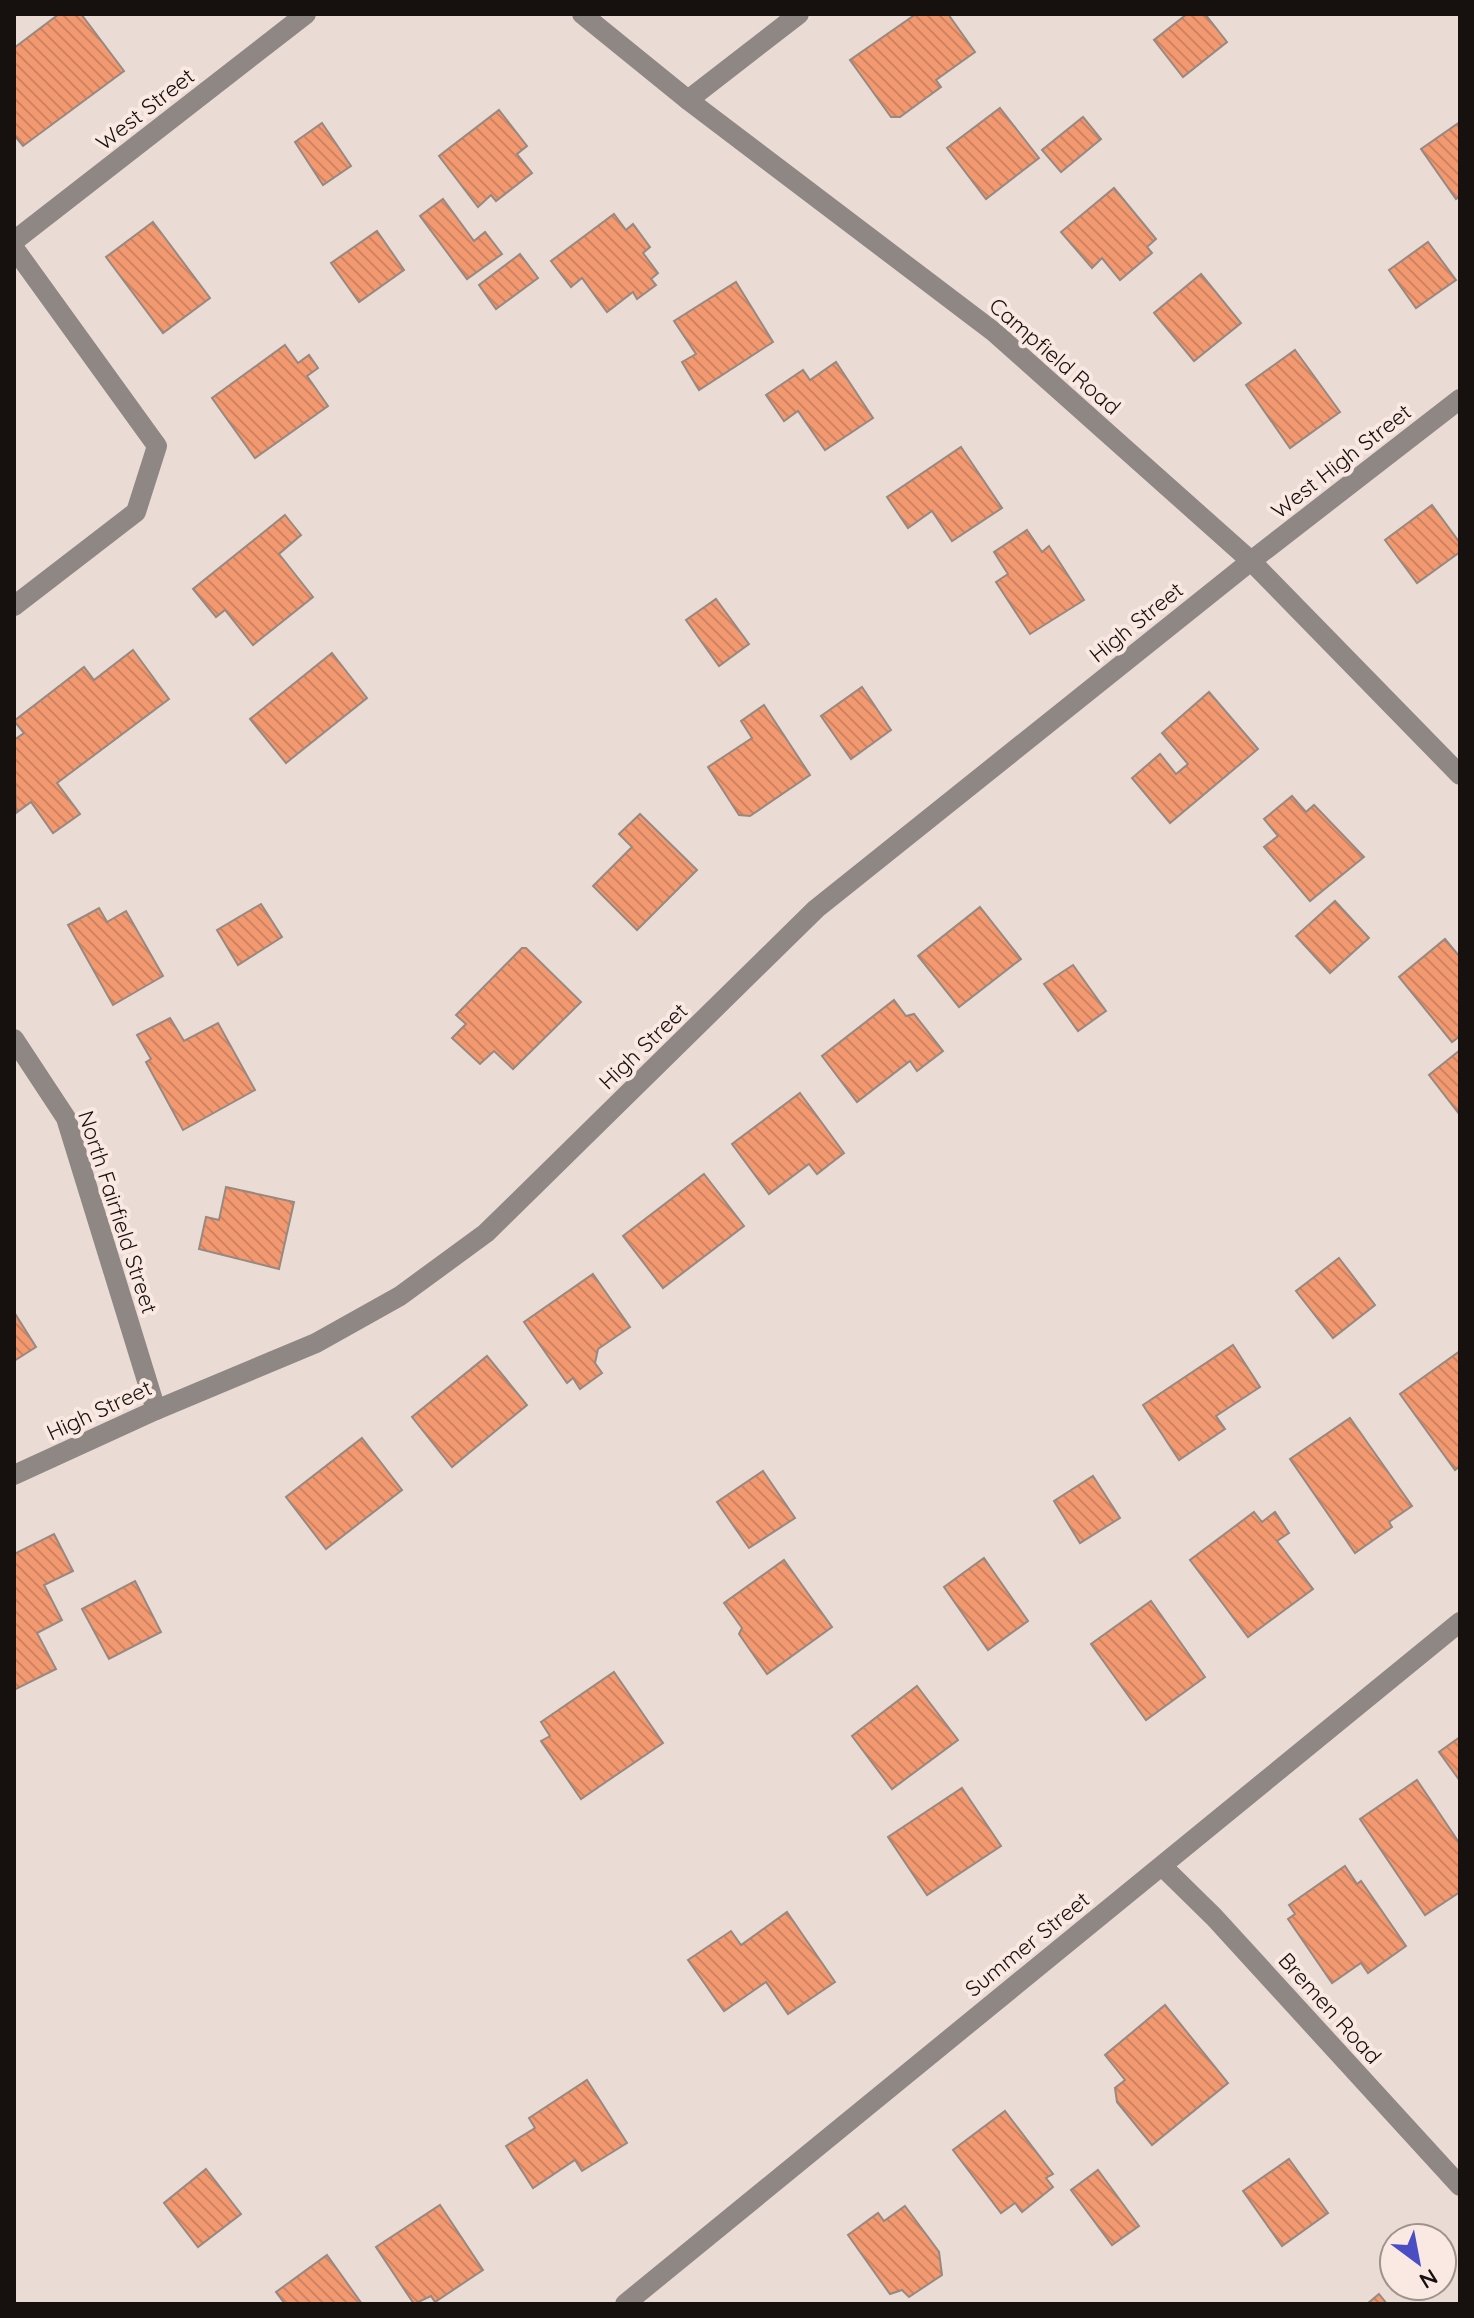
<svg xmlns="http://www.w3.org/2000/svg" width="1474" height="2318" font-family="Quicksand,sans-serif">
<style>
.building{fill:url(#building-back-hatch);stroke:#978882;stroke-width:2}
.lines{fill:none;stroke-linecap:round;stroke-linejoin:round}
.minor{stroke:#8e8784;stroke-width:20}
.labels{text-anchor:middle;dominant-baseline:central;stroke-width:8;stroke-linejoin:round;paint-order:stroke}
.street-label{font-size:22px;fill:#16110e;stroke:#f9e9e2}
</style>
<defs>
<pattern id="building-back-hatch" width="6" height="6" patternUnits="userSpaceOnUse" patternTransform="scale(2)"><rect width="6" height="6" fill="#f39970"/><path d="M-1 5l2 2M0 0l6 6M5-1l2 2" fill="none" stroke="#d08360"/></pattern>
</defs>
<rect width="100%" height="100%" fill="#ebdbd5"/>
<g class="building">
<polygon points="59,14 81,14 124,71 23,146 14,135 14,48"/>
<polygon points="916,14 948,14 975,52 936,80 941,87 900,117 891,117 850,60"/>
<polygon points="1187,14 1205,14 1227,42 1183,77 1154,40"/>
<polygon points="1000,108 1039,158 986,199 947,148"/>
<polygon points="499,110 527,146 517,154 532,173 496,201 491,195 478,207 439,156"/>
<polygon points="1083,117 1101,139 1061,172 1042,150"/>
<polygon points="1460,122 1460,196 1456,199 1421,149"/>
<polygon points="322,123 351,166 323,185 295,142"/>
<polygon points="1114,188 1156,239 1147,247 1152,253 1120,280 1102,258 1092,268 1061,232"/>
<polygon points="443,199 474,241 485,232 502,254 467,279 420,216"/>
<polygon points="614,214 626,230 633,224 650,247 643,253 658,273 651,279 656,285 637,299 633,292 607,312 582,278 571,287 551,261"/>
<polygon points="153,222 210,298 163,333 106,257"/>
<polygon points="377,231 404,270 359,302 331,263"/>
<polygon points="1428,242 1456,280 1416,308 1389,270"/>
<polygon points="520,254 538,278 496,309 479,285"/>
<polygon points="1201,274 1241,323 1194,361 1154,313"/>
<polygon points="736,282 773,342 699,390 682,362 696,354 674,321"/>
<polygon points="285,345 298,363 309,355 318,368 307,376 328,406 255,458 212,398"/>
<polygon points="1295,350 1340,412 1290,448 1246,385"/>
<polygon points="836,362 873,418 825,450 798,411 784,421 766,395 803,370 810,380"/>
<polygon points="961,447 1002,508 952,541 932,511 908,528 887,497"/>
<polygon points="1432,505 1460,543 1460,552 1417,583 1385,540"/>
<polygon points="285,515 301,535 279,554 313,597 253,645 225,610 216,617 193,589"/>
<polygon points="1027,530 1042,552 1049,546 1084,600 1030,634 996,582 1008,574 994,552"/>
<polygon points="716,599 749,644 719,666 686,620"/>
<polygon points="133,650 169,699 57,783 80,814 53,833 31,802 16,813 14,740 24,733 14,721 84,667 94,680"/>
<polygon points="332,653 367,698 286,763 250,719"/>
<polygon points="862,687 891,730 851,759 821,716"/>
<polygon points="1209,692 1258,749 1170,823 1132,778 1160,754 1176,774 1188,764 1162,733"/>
<polygon points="764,705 810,775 750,816 739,815 708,767 752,738 741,721"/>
<polygon points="1292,796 1306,812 1314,805 1364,857 1310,901 1264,847 1278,836 1264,819"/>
<polygon points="640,814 697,870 637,930 593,886 632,847 619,834"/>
<polygon points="1335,901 1369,938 1330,973 1296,936"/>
<polygon points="261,904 282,937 238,965 217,930"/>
<polygon points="980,907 1021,959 959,1007 918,956"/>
<polygon points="99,908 107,922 126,911 163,976 113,1005 68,925"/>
<polygon points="1445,939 1460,957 1460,1036 1452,1042 1399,977"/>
<polygon points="522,948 526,948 581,1002 513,1069 494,1051 480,1064 452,1038 466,1024 456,1015"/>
<polygon points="1073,965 1106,1011 1078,1031 1044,984"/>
<polygon points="894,1000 906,1016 914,1014 943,1051 917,1071 910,1061 857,1102 822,1056"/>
<polygon points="170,1018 184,1041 218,1023 255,1090 183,1130 146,1062 151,1059 137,1035"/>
<polygon points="1460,1050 1460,1115 1429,1075"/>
<polygon points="800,1093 844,1153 817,1174 809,1164 769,1194 732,1144"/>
<polygon points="704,1174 744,1226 663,1288 623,1236"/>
<polygon points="226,1187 294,1202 279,1269 199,1249 206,1217 219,1220"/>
<polygon points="1339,1258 1375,1305 1333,1338 1296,1291"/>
<polygon points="593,1274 630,1327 598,1349 595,1363 602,1373 580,1389 573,1378 567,1383 524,1322"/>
<polygon points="14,1312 36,1347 14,1361"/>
<polygon points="1233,1345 1260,1387 1216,1416 1225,1429 1179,1460 1143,1405"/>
<polygon points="1460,1351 1460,1466 1455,1470 1400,1394"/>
<polygon points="487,1356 527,1405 452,1467 412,1417"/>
<polygon points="1350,1418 1412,1506 1389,1522 1392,1527 1355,1553 1290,1459"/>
<polygon points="362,1438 402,1490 326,1549 286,1497"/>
<polygon points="763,1471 795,1518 749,1548 717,1502"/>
<polygon points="1093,1476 1120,1518 1080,1543 1054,1501"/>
<polygon points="1254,1512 1262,1522 1275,1512 1289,1533 1277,1541 1313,1589 1248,1637 1190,1560"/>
<polygon points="54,1534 73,1571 44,1585 62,1620 37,1633 56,1669 14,1690 14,1554"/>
<polygon points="984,1558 1028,1621 988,1650 944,1587"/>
<polygon points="784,1560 832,1627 767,1674 739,1634 742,1628 724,1603"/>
<polygon points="135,1581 161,1632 109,1659 82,1609"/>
<polygon points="1151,1601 1205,1677 1146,1720 1091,1644"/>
<polygon points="614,1672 663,1743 581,1799 541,1741 550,1736 541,1722"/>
<polygon points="917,1686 958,1740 892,1789 852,1736"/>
<polygon points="1460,1737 1460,1781 1439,1752"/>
<polygon points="1417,1780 1460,1844 1460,1892 1425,1915 1360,1819"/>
<polygon points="962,1788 1001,1846 927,1895 888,1837"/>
<polygon points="1345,1866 1357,1884 1361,1881 1406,1946 1368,1973 1361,1963 1332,1983 1288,1919 1295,1914 1289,1905"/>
<polygon points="787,1912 835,1982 788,2014 766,1982 724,2011 688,1960 731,1931 741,1945"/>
<polygon points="1165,2005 1228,2083 1152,2145 1117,2102 1115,2088 1125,2080 1105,2055"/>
<polygon points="587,2080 627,2143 582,2171 575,2160 533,2188 506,2146 535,2128 529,2118"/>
<polygon points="1005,2111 1053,2174 1046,2178 1053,2187 1022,2212 1015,2203 1001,2213 953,2150"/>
<polygon points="1289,2159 1328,2213 1282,2246 1243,2191"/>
<polygon points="206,2169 241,2214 198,2247 164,2203"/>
<polygon points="1098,2170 1139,2226 1112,2245 1071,2190"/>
<polygon points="440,2205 483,2270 435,2302 431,2296 414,2304 376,2247"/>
<polygon points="905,2206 939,2252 942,2275 909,2297 902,2290 890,2294 848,2235 878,2213 884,2221"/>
<polygon points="327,2255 362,2304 285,2304 276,2292"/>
<polygon points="1379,2294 1387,2304 1367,2304"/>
</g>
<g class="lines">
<g class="minor">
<polyline points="582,14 688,100 994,332 1251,561 1460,775"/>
<polyline points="688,100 799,14"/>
<polyline points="14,241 306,14"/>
<polyline points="14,248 157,446 136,512 14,606"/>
<polyline points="14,1039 66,1118 156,1410"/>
<polyline points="14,1475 156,1410 316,1343 400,1296 486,1233 816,909 1251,561 1460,399"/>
<polyline points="1162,1866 1214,1917 1460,2186"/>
<polyline points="625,2304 1460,1622"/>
</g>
</g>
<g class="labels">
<g class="street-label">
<text transform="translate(145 109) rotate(-38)">West Street</text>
<text transform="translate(1055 356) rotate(41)">Campfield Road</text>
<text transform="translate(1341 461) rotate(-38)">West High Street</text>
<text transform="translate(1136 622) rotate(-39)">High Street</text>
<text transform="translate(643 1046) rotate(-44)">High Street</text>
<text transform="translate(118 1212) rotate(72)">North Fairfield Street</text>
<text transform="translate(99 1410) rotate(-25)">High Street</text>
<text transform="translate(1027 1944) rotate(-39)">Summer Street</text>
<text transform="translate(1330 2008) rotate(48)">Bremen Road</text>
</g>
</g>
<rect width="1474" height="2318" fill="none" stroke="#16110e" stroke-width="32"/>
<g transform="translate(1418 2262) rotate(148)"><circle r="38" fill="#f9e9e2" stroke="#9e938d" stroke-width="2"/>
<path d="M0-6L14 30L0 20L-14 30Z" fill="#4a4dc3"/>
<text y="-12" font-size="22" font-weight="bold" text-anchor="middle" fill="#16110e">N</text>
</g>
</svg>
